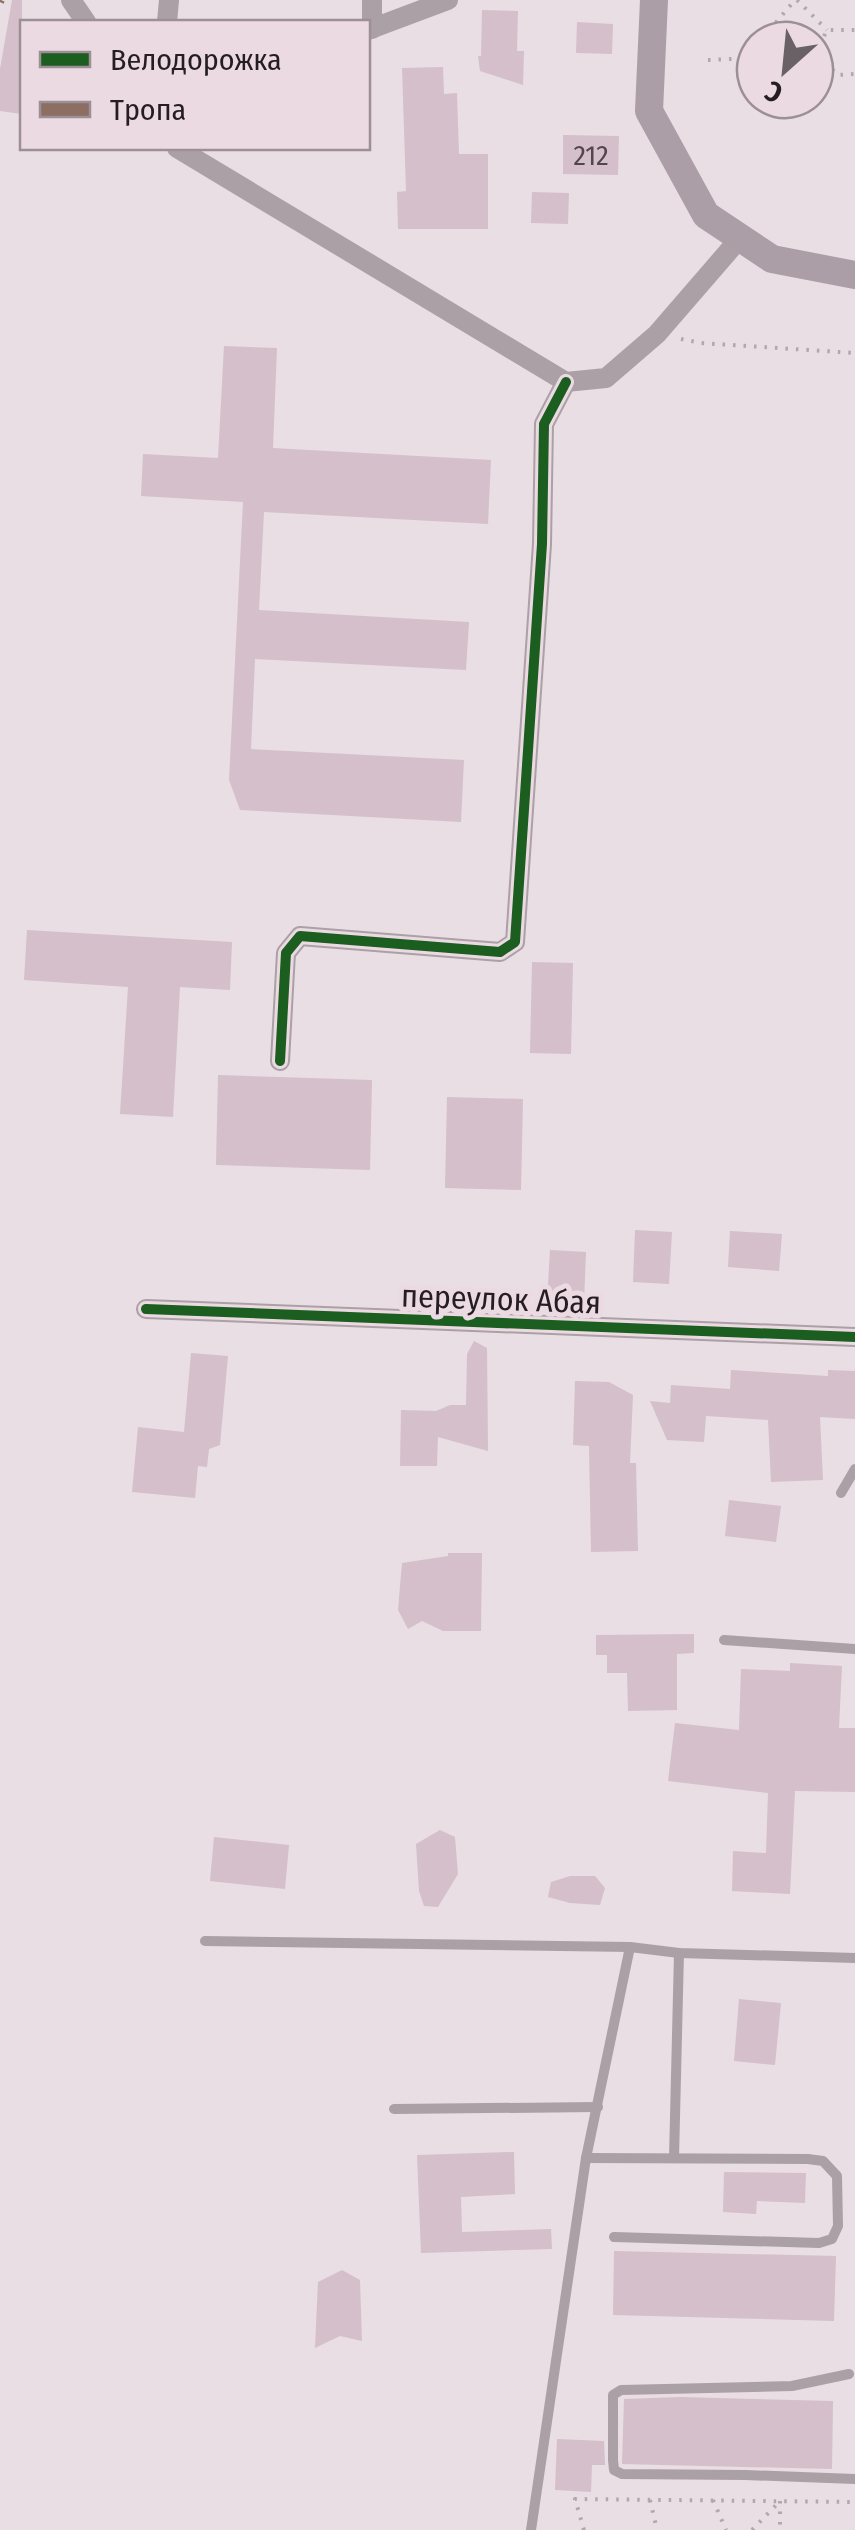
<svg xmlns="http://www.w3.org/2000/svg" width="855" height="2530" font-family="'Fira Sans Condensed',sans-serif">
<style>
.building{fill:#d4bfcb}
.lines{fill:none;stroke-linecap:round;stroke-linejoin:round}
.path{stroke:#b1a7ac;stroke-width:4;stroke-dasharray:2.5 8;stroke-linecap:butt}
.service{stroke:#aca0a7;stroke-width:10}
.minor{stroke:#aca0a7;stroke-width:20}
.secondary{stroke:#ac9ea6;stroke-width:28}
.quiet{stroke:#8d6e63;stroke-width:8;stroke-dasharray:15 8;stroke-linecap:butt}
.cycleway-casing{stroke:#ecdae3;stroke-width:16}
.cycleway{stroke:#1b5e20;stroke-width:10}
.labels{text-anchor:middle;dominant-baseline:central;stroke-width:10;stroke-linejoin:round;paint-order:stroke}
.number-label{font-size:28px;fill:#50464c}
.street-label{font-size:32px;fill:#241e21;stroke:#ecdae3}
</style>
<rect width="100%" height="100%" fill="#e8dee3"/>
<g class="building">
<polygon points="12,0 22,0 22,114 0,111 0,69"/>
<polygon points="482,10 518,11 517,51 524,51 523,85 480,71 478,56 481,56"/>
<polygon points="577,22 613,24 612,54 576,53"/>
<polygon points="443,67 444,94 457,93 459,154 488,154 488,229 398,229 397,192 406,191 402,68"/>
<polygon points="563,135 619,136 618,175 563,174"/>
<polygon points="532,192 569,193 568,224 531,223"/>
<polygon points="224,346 277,348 273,448 491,460 488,524 264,512 259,610 469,622 466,670 255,659 251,749 464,760 461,822 240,810 229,780 243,502 141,496 143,454 218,458"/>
<polygon points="27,930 232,942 230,990 180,987 173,1117 120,1114 128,987 24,980"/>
<polygon points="532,962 573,963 571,1054 530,1053"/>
<polygon points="218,1075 372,1080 370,1170 216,1165"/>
<polygon points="447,1097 523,1099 521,1190 445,1188"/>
<polygon points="635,1230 672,1232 669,1284 633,1282"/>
<polygon points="730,1231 782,1234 779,1271 728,1267"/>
<polygon points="550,1250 586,1252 584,1303 547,1302"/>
<polygon points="474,1341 487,1348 488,1451 438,1437 437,1466 400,1466 401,1410 436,1411 450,1405 466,1405 467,1354"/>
<polygon points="191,1353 228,1356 220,1445 209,1449 207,1467 198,1466 195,1498 132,1492 138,1427 184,1432"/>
<polygon points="731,1370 828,1376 828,1370 855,1371 855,1419 820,1417 823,1480 771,1482 768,1420 706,1416 704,1442 667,1440 650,1401 670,1403 671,1385 730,1389"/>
<polygon points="575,1381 609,1382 633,1395 630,1463 636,1463 638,1551 591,1552 589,1446 573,1445"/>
<polygon points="729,1500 781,1506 776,1542 725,1536"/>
<polygon points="448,1553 482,1553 481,1631 443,1631 422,1621 408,1629 398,1610 402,1563 448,1556"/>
<polygon points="694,1634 694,1653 677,1654 677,1710 628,1711 627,1673 607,1673 607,1655 596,1655 596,1635"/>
<polygon points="790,1663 842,1666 839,1728 855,1728 855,1792 795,1791 790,1894 732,1891 733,1851 766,1853 768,1793 668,1781 675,1723 739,1730 741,1669 790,1671"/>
<polygon points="440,1830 455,1837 458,1874 438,1907 424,1906 419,1891 416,1844"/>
<polygon points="214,1837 289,1845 285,1889 210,1881"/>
<polygon points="570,1876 595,1876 605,1888 600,1905 570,1903 548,1897 551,1882"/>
<polygon points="739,1999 781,2003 775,2065 734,2061"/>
<polygon points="514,2152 515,2194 461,2197 462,2232 551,2229 552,2249 421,2253 417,2155"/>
<polygon points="724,2172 806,2173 805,2203 757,2201 756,2214 723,2212"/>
<polygon points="614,2251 836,2256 834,2321 613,2315"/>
<polygon points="342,2270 360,2280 362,2341 340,2336 315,2348 318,2282"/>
<polygon points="681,2397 833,2401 832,2469 622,2464 624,2399"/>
<polygon points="557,2439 604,2441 605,2465 592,2465 591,2492 555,2490"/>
</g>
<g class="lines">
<g class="path">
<polyline points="797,0 827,30"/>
<polyline points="765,40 766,34 795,0"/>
<polyline points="815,55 827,30 855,30"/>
<polyline points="817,55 838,75 855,74"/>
<polyline points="708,60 755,58"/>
<polyline points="681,339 701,343 855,353"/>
<polyline points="650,2500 657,2530"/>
<polyline points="713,2500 726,2530"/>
<polyline points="780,2501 780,2530"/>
<polyline points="584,2530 575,2499 855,2502"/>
<polyline points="752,2530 780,2501"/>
</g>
<g class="service">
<polyline points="841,1493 855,1469"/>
<polyline points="724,1640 855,1649"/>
<polyline points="205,1941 630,1947 679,1953 855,1958"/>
<polyline points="394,2109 598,2107"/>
<polyline points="586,2158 808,2159 823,2161 837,2176 838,2226 832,2239 819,2243 614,2237"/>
<polyline points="674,2158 679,1953"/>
<polyline points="849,2374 792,2386 621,2390 613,2395 613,2460 614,2470 622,2474 745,2475 855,2479"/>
<polyline points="531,2530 586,2158 630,1947"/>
</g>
<g class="minor">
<polyline points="71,0 86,22"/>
<polyline points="167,22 169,0"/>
<polyline points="372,29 372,0"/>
<polyline points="368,30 448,0"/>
<polyline points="177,148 566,382 606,378 657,334 740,238"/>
<polyline points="280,1061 286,953 300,936 500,952 515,942 542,544 544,424 566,382"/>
<polyline points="146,1309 855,1337"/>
</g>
<polyline class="secondary" points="654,0 649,111 706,215 772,259 855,275"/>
<polyline class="quiet" points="0,2 1,0"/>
<defs>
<g id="cycleway">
<polyline points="280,1061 286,953 300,936 500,952 515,942 542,544 544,424 566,382"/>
<polyline points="146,1309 855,1337"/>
</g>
</defs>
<use href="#cycleway" class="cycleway-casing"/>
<use href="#cycleway" class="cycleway"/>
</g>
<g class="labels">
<g class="number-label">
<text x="591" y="155">212</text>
</g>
<g class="street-label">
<text transform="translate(501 1299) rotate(2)">переулок Абая</text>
</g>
</g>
<rect x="20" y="20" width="350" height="130" fill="#ecdae3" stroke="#9c8f95" stroke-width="2.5"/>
<rect x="40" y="52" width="50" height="15" fill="#1b5e20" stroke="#9c8f95" stroke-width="2.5"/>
<text x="110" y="70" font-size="30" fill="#241e21">Велодорожка</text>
<rect x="40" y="102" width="50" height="15" fill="#8d6e63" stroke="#9c8f95" stroke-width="2.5"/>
<text x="110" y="120" font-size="30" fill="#241e21">Тропа</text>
<g transform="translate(785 70) rotate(207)"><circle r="48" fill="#ecdae3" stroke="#9c8f95" stroke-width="2.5"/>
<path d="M0-8L18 38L0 25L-18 38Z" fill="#696165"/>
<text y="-15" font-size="28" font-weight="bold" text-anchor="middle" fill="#241e21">С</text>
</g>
</svg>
